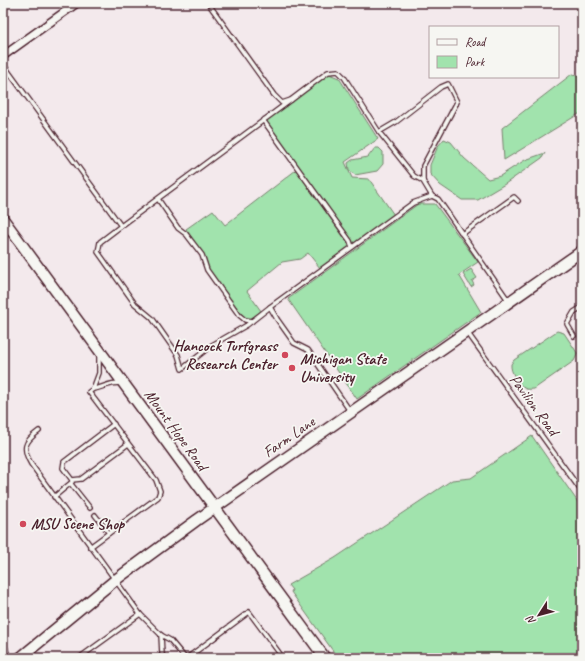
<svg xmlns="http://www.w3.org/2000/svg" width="585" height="661" font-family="Caveat,sans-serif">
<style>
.green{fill:#a1e3ad;stroke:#76816c}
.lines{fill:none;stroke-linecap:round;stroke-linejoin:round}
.lane-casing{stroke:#4a1f2b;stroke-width:6}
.street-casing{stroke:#4a1f2b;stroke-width:10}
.secondary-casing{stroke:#4a1f2b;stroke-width:13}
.lane{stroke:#f6f6f2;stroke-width:3.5}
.street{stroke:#f6f6f2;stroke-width:7}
.secondary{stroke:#f6f6f2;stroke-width:10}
.rail-casing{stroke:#4a1f2b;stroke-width:3.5}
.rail{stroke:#f6f6f2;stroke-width:2;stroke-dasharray:6;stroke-linecap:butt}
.poi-dot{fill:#d1495b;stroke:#f6f6f2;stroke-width:1.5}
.labels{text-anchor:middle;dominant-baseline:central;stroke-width:3.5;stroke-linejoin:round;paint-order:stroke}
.poi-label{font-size:16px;font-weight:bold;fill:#4a1f2b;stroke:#f6f6f2;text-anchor:start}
.street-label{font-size:16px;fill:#4a1f2b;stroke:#f6f6f2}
</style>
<rect width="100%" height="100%" fill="#f3e9ec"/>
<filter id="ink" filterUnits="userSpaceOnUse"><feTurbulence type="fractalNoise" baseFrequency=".025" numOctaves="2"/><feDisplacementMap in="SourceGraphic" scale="8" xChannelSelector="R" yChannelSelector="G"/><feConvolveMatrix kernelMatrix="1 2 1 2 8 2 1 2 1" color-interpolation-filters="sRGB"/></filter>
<g filter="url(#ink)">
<g class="green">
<polygon points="329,74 339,78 378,139 345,162 352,178 369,179 394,215 353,245 266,121"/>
<polygon points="572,74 582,76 582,112 504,160 502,128"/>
<polygon points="444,139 451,142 464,158 488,179 500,176 525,160 545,153 542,158 505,184 478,200 462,200 440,185 430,174 430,165 438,146"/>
<polygon points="375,148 379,148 383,152 383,164 377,171 355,175 349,170 348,163 352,160 368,157"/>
<polygon points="296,170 350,246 320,268 308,253 300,259 282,262 247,291 261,311 250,319 244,317 209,270 206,259 186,229 213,210 225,225"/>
<polygon points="418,204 435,204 478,262 459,275 481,312 357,399 288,299"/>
<polygon points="471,269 477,278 472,281 474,285 471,287 463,274"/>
<path d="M557,331L564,333L574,348L577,353L576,357L574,361L534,389C530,389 527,390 524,388C518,383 510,372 511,364L514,360Z"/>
<polygon points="532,436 582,508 582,658 338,658 291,592 292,590 288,585 335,558 452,480 471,478"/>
</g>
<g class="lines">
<defs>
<g id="lane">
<polyline points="208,3 274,95 282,103 291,100 328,72 338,71 344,77 379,132 414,176 423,181"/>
<polyline points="3,64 121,226 291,100"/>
<polyline points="263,120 350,241 352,247"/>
<polyline points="379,132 396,122 441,87 448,84 457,102 423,166 423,181 432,196 438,199 508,300"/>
<polyline points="158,199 178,228 186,234 202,255 207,270 239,315 245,320 252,321"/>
<polyline points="121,226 100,242 98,252 135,304 152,318 178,355 182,369 212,345 247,325 270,307 277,319 294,343 308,350 350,411"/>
<polyline points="462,234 514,197 518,201"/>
<polyline points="270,307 413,203 432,196"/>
<polyline points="467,332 582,492"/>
<polyline points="574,336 567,324 574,312 582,307"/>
<path d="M99,355V373L93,389C104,388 108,382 122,383"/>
<path d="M39,431C24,442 22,448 31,464L140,614L161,635L170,640L185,658"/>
<polyline points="72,480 81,479 128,444"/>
<polyline points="71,484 90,508"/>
<polyline points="54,497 72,482 72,480 63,468 64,462 114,424"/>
<polyline points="95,515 109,533"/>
<polyline points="90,547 158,497 160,491 156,480 89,392 93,389"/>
<polyline points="161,635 162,654 164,658"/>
<polyline points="79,658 140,614"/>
<polyline points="187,658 249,612 283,658"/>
</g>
<polyline id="street" points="3,56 77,3"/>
<g id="secondary">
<polyline points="3,219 325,658"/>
<polyline points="20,658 114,581 197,520 582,251"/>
</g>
</defs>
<use href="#lane" class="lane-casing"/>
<use href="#street" class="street-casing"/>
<use href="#secondary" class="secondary-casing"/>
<use href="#lane" class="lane"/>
<use href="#street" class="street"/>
<use href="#secondary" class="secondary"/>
<defs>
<polyline id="rail" points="3,636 10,658"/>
</defs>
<use href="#rail" class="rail-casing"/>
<use href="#rail" class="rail"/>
</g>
</g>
<g class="poi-dot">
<circle cx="285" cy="355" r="4"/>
<circle cx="292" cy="368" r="4"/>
<circle cx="23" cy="524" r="4"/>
</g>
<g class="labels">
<g class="poi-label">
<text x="277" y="346" text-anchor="end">Hancock Turfgrass<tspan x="277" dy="18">Research Center</tspan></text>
<text x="300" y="359">Michigan State<tspan x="300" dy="18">University</tspan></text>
<text x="31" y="524">MSU Scene Shop</text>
</g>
<g class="street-label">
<text transform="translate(534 405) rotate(54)">Pavilion Road</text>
<text transform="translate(176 430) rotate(54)">Mount Hope Road</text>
<text transform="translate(289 437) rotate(-35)">Farm Lane</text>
</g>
</g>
<rect width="585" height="661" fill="none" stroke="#f6f6f2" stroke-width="16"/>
<rect x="8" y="8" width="569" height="645" fill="none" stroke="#4a1f2b" stroke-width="1.5" filter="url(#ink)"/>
<rect x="429" y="26" width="130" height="52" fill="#f6f6f2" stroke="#b1a0a2"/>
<rect x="437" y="39" width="20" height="6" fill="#f6f6f2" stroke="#b1a0a2"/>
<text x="465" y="46" font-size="12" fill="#4a1f2b">Road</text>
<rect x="437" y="56" width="20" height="12" fill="#a1e3ad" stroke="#b1a0a2"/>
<text x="465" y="66" font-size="12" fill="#4a1f2b">Park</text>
<g transform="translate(539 615) rotate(234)" stroke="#f6f6f2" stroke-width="3" paint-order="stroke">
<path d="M0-3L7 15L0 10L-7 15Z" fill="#4a1f2b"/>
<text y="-6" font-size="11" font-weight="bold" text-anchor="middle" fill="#4a1f2b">N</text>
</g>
</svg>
